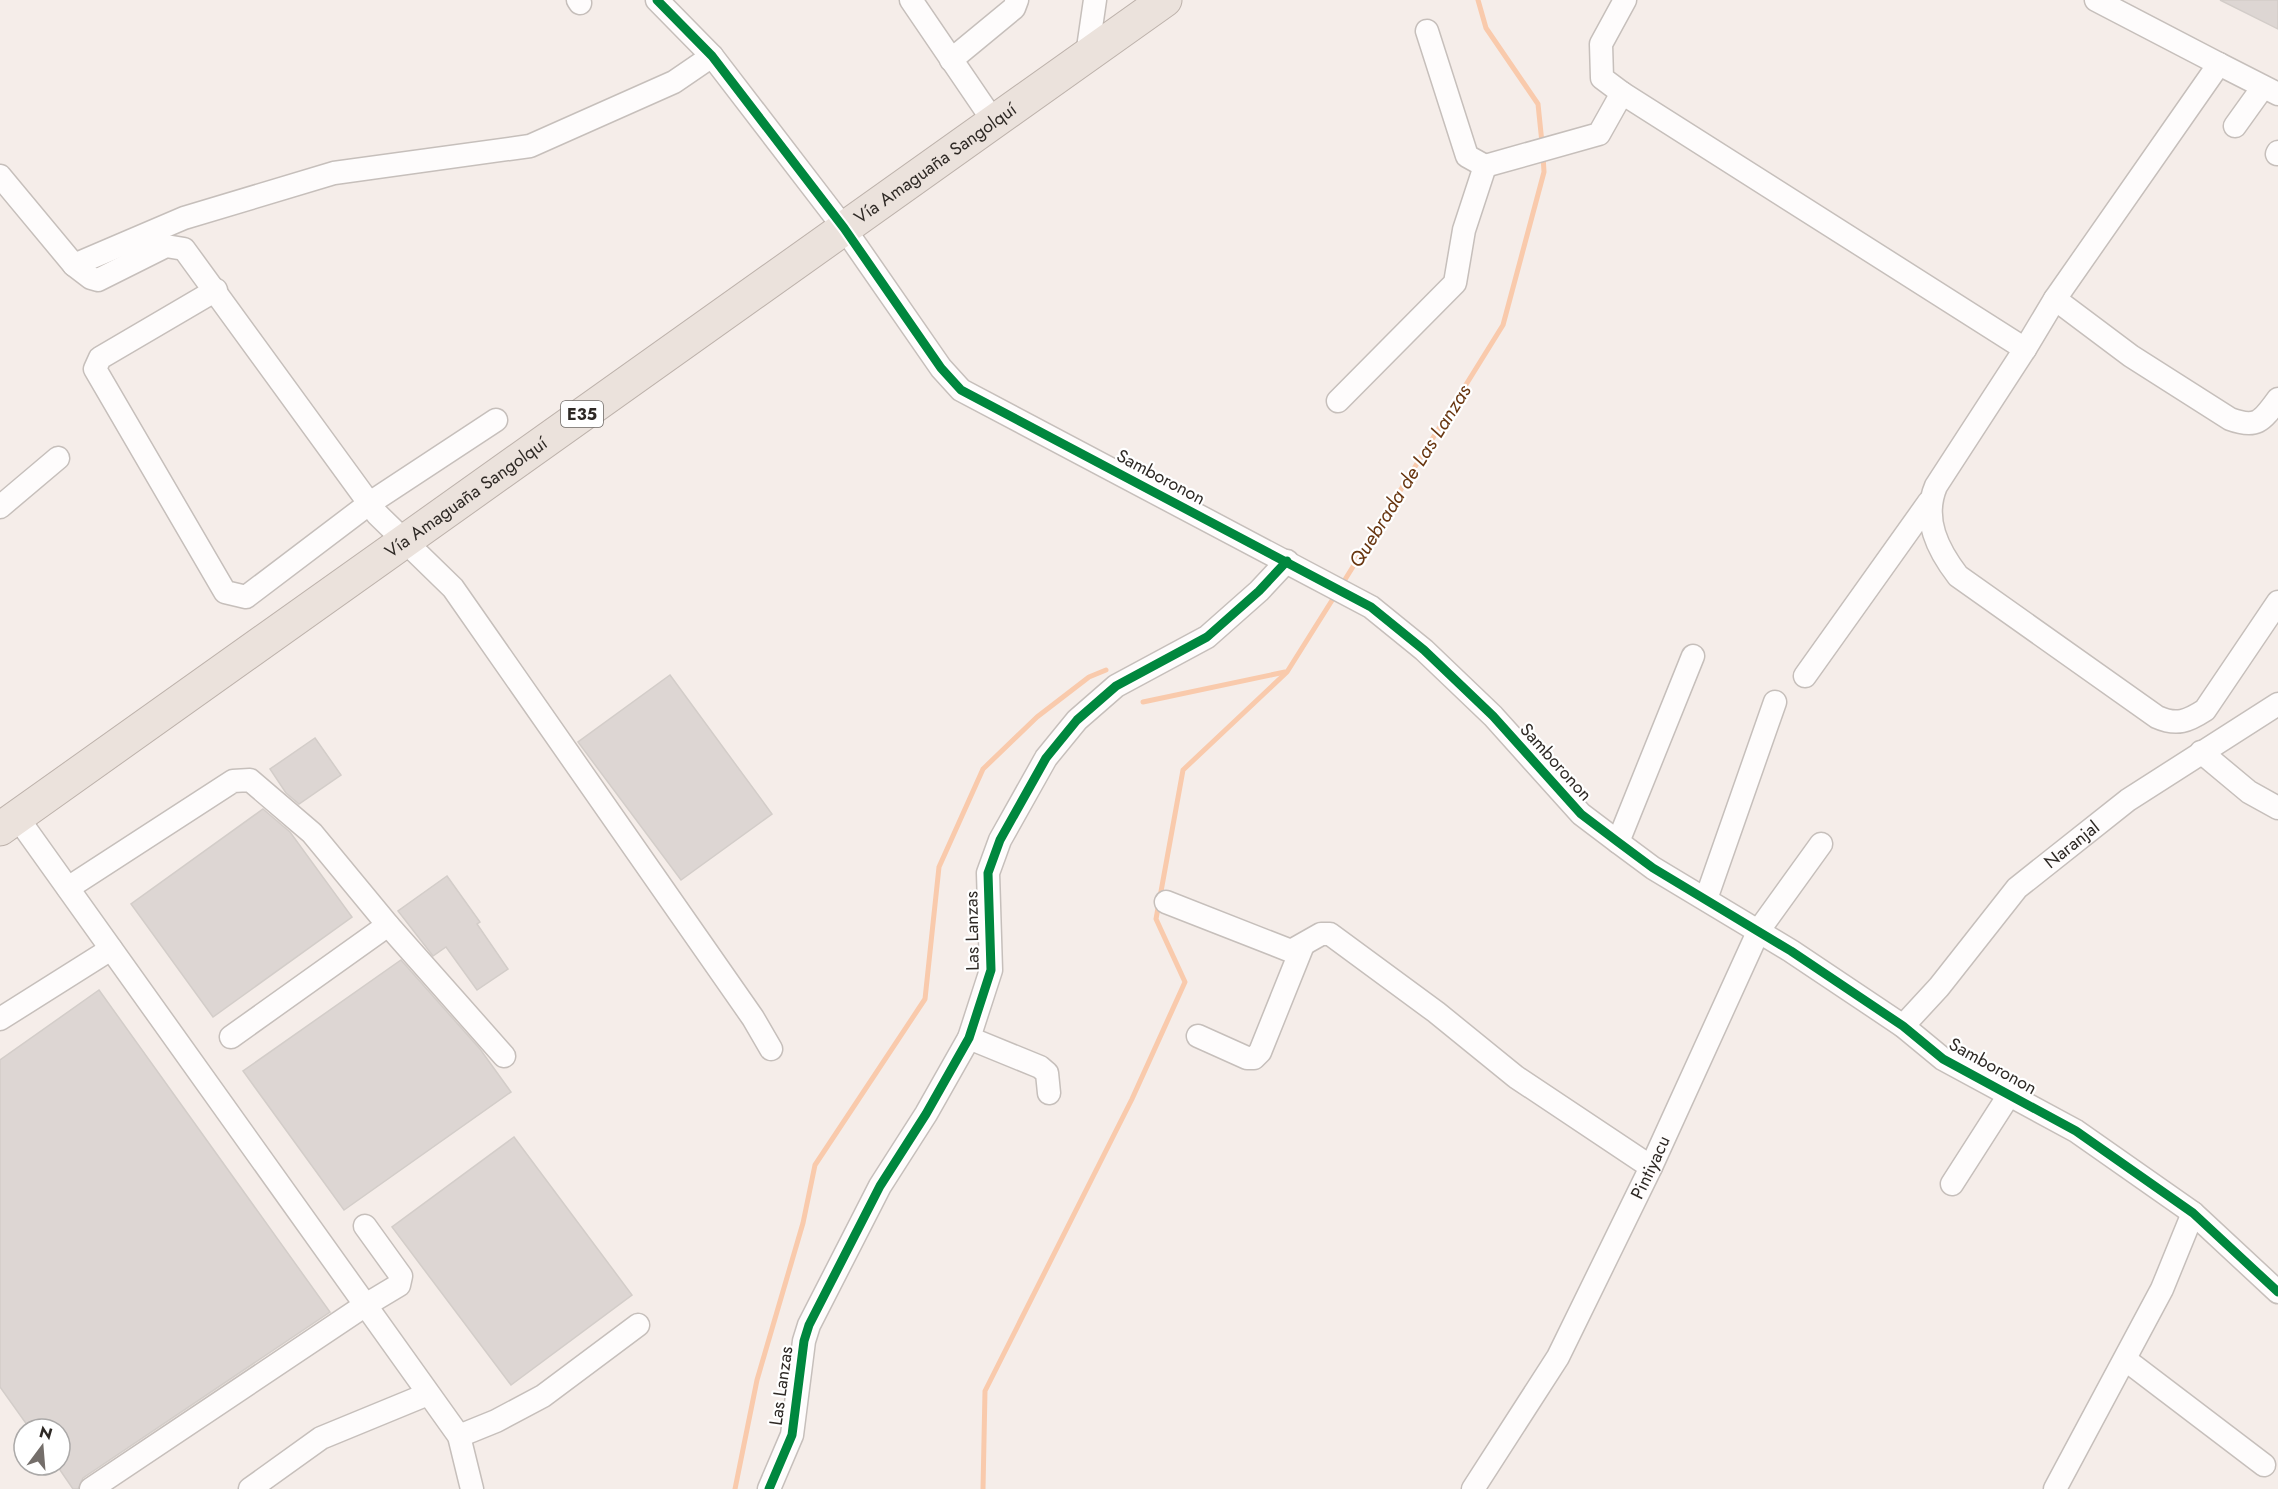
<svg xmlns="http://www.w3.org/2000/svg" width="2278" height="1489" font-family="Jost,sans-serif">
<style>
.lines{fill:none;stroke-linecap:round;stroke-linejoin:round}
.stream{stroke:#f9caac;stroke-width:5}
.building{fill:#ddd6d3;stroke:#d3cdc9;stroke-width:1.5}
.minor-casing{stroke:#c6bfbb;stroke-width:25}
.highway-casing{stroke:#bdb2ab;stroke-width:35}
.minor{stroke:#fefcfc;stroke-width:22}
.highway{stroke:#ebe2dc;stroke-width:33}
.cycleway-casing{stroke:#fff;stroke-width:13}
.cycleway{stroke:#00873e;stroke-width:9}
.labels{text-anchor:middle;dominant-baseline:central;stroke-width:4.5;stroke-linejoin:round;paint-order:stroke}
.shield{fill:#fff;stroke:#6d6966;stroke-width:1.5}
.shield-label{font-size:16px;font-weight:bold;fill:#2e2925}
.street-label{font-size:18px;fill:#2e2925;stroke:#fff}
.water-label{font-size:20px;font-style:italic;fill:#683610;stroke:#fff}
</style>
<rect width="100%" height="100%" fill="#f5ede9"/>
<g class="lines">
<g class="stream">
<polyline points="1478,0 1486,28 1538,104 1542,143"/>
<polyline points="1341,586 1503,325 1544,172 1543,155"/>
<polyline points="1143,702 1285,672"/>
<polyline points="735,1489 757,1380 803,1223 815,1165 925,999 939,867 983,769 1037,717 1089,677 1106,670"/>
<polyline points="983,1489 985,1391 1132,1099 1185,982 1156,919 1183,770 1287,672 1336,594"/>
</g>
</g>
<g class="building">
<polygon points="2220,0 2278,0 2278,29"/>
<polygon points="670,675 772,814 681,880 578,742"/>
<polygon points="315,738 341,775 299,804 286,793 270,769"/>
<polygon points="263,809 290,832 352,917 213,1017 131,904"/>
<polygon points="447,876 480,922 477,924 508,969 477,990 446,947 433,956 398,911"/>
<polygon points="401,960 480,1049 511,1092 344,1210 243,1071"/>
<polygon points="99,990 330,1312 83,1478 78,1489 73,1489 60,1470 60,1429 30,1429 0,1387 0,1060"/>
<polygon points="514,1137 632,1295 511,1385 392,1227"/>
</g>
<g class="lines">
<defs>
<g id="minor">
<polyline points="578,0 580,3"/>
<polyline points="657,0 712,56 844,228 941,368 961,390 1371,607 1424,650 1493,716 1581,814 1618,842 1653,868 1791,951 1903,1026 1943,1059 2076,1131 2193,1213 2278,1292"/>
<polyline points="911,0 994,122"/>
<path d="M1625,0L1601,44L1602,78L1622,93L2025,349L1936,486C1922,519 1938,550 1958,576L2157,717C2177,726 2188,721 2205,710L2278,602"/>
<polyline points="1427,31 1467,156 1485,166 1599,134 1622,93"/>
<polyline points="1087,55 1095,0"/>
<polyline points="951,60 1014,8 1017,0"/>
<polyline points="2219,64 2278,94"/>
<polyline points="2235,126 2263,87"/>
<polyline points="2277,154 2278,152"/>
<polyline points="0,176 74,265 184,218 334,173 530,146 674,82 712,56"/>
<polyline points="74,265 91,278 98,280 166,246 184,249 377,514 453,588 753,1018 771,1049"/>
<polyline points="216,290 100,358 95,369 225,592 246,597 370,503 496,420"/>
<path d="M2055,299L2131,356L2230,419C2257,429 2262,421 2278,399"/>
<polyline points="2025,349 2055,299 2219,64 2096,0"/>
<polyline points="1338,401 1455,283 1464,230 1485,166"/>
<polyline points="0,507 58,458"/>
<polyline points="1805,676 1929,502"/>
<polyline points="2201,752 2249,792 2278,808"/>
<polyline points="17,817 459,1436 472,1489"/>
<polyline points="1618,842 1693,656"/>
<polyline points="68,888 233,781 250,780 312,833 388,925 504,1056"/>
<polyline points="1706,899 1775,702"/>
<polyline points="1166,902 1291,951 1321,934 1330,934 1436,1012 1516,1077 1651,1167"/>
<polyline points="0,1019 111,949"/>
<path id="s1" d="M1903,1026L1939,987L2017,888L2128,800L2278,704"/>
<polyline points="1198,1036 1247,1058 1254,1058 1260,1052 1303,945"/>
<polyline points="231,1037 388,925"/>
<polyline points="969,1038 1040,1067 1047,1073 1049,1093"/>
<polyline points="1952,1184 2009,1095"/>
<polyline points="2126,1360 2264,1465"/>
<polyline points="459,1436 496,1421 543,1396 638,1325"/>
<polyline points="91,1489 364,1306 399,1285 401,1276 365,1226"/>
<polyline points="250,1489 321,1438 428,1394"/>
<polyline points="769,1489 792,1435 804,1341 809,1325 880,1186 926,1114 969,1038 991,970 988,873 1000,840 1046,758 1077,720 1116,686 1207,637 1259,591 1287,561"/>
<path id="s2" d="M1473,1489L1558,1357L1651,1167L1759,930L1821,844"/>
<polyline points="2055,1489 2162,1289 2193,1213"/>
</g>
<g id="highway">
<path id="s3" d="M0,829L1165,0"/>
</g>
</defs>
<use href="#minor" class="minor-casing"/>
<use href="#highway" class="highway-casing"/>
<use href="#minor" class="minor"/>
<use href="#highway" class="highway"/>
<defs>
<g id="cycleway">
<polyline points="657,0 712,56 844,228 941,368 961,390 1371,607 1424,650 1493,716 1581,814 1618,842 1653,868 1791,951 1903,1026 1943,1059 2076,1131 2193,1213 2278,1292"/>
<polyline points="769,1489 792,1435 804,1341 809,1325 880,1186 926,1114 969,1038 991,970 988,873 1000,840 1046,758 1077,720 1116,686 1207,637 1259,591 1287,561"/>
</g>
</defs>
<use href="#cycleway" class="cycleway-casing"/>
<use href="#cycleway" class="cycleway"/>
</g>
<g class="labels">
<rect class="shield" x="561" y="401" width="42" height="26" rx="4.5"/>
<g class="shield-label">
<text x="582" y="414">E35</text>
</g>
<g class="street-label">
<text stroke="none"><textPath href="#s3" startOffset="1148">Vía Amaguaña Sangolquí</textPath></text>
<text transform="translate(1161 477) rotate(28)">Samboronon</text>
<text stroke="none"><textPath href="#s3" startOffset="572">Vía Amaguaña Sangolquí</textPath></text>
<text transform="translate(1556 762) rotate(48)">Samboronon</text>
<text stroke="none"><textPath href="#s1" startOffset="249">Naranjal</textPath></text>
<text transform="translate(972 931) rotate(-91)">Las Lanzas</text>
<text transform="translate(1993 1066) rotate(29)">Samboronon</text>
<text stroke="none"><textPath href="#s2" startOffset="368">Pintiyacu</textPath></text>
<text transform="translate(781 1386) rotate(-82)">Las Lanzas</text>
</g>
<g class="water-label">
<text transform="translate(1410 476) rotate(-58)">Quebrada de Las Lanzas</text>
</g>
</g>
<g transform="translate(42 1447) rotate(16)"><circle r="28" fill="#ffffff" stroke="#aba9a8" stroke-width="1.5"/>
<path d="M0-4.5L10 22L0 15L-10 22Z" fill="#746e6a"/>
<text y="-9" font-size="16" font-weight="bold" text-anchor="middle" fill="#2e2925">N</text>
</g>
</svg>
